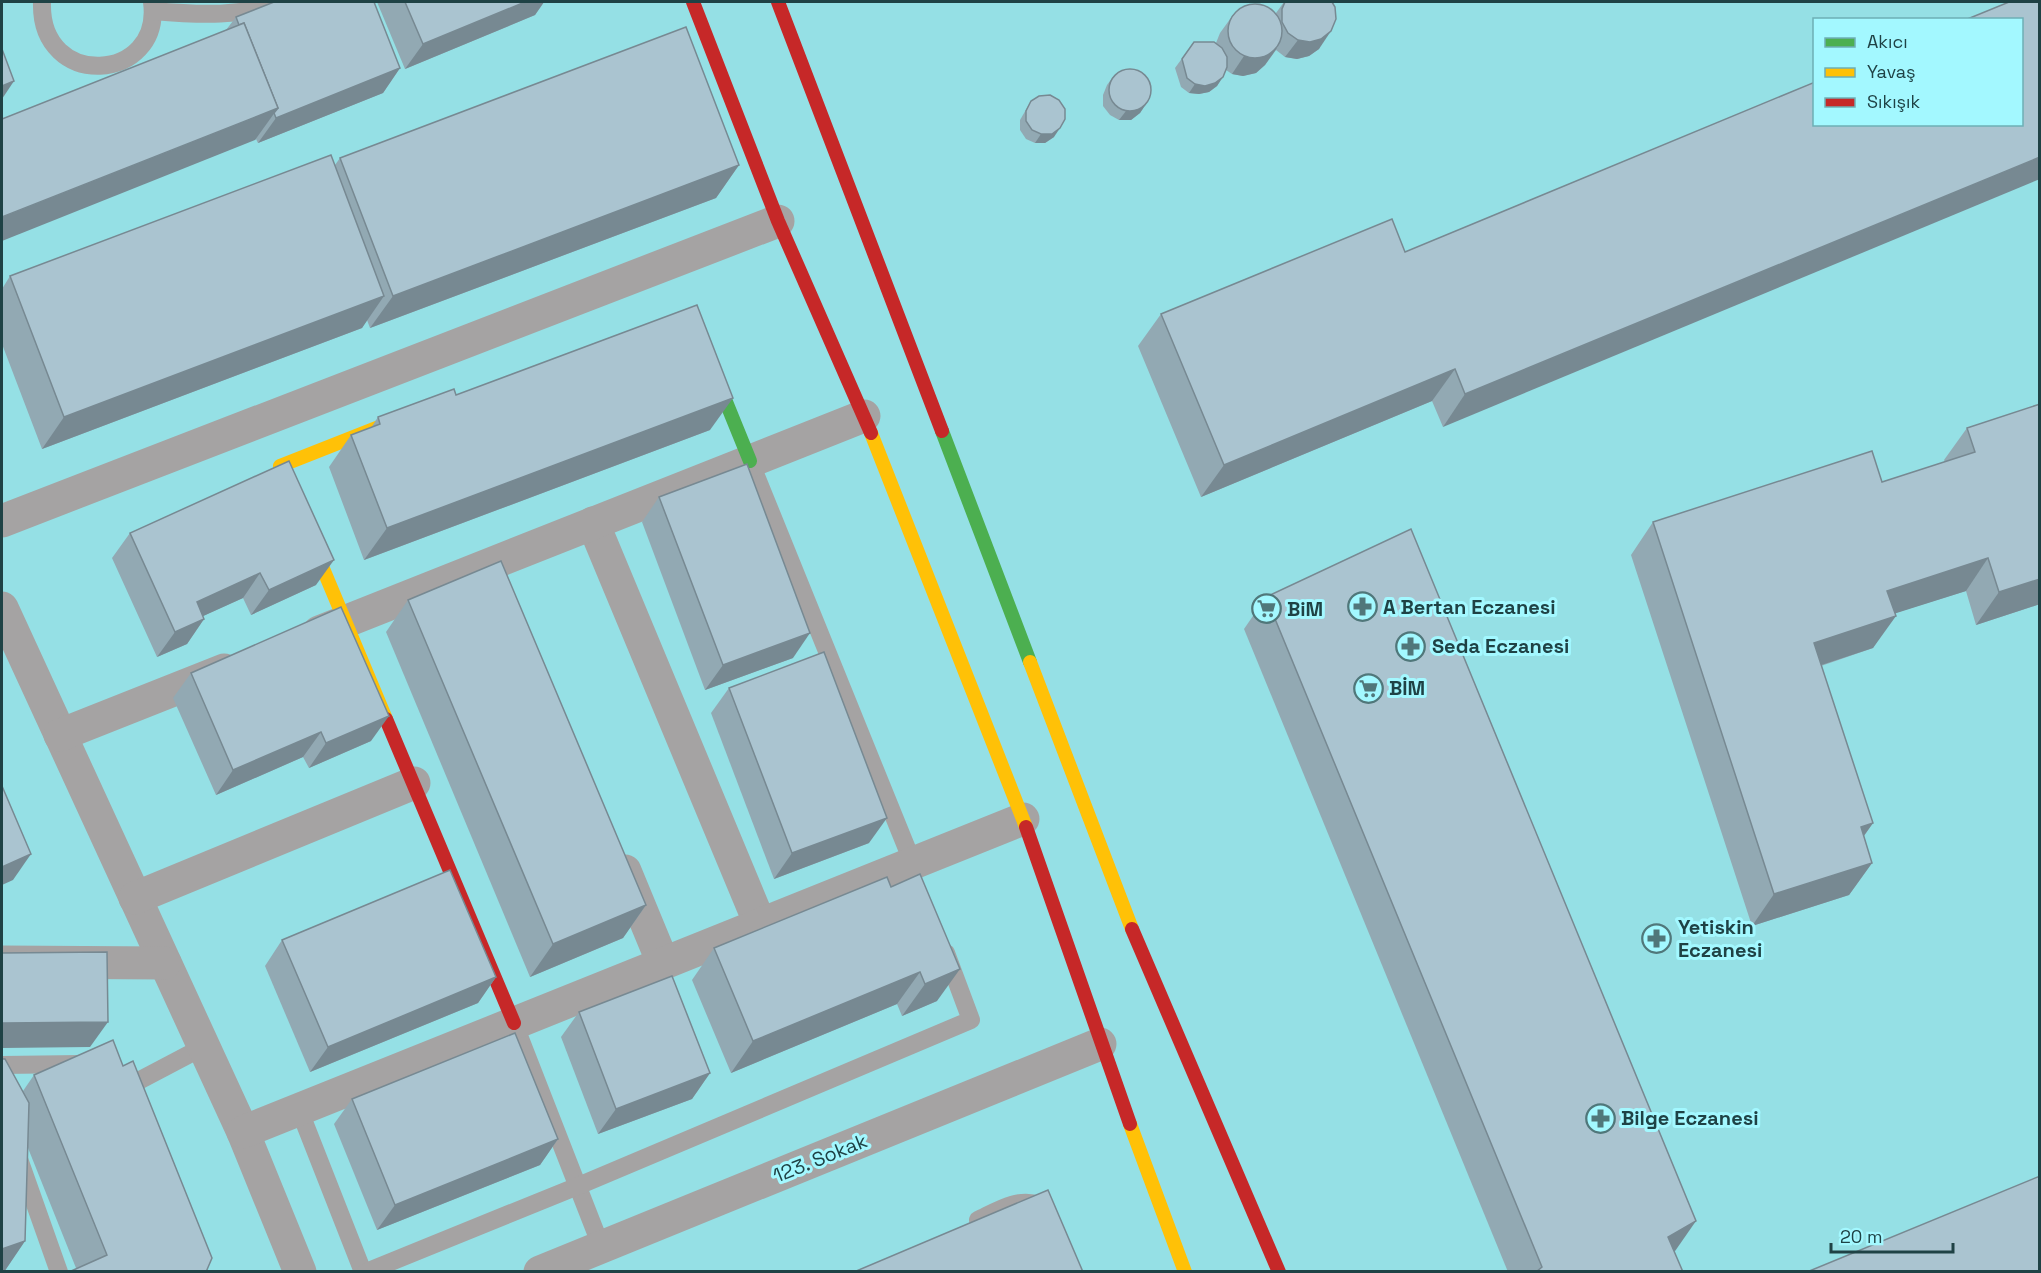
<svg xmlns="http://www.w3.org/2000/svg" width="2041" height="1273" font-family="'Space Grotesk',sans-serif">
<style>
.built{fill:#95e0e5;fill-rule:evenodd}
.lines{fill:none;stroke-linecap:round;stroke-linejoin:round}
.lane{stroke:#a5a3a3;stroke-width:18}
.street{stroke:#a5a3a3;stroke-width:33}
.fast{stroke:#4caf50;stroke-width:14}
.slow{stroke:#ffc107;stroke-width:14}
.jam{stroke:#c62828;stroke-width:14}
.wall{fill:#92a9b3}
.shaded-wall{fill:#778992}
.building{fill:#aac4d0;stroke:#778992;stroke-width:1.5}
.labels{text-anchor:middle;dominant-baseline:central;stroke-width:6;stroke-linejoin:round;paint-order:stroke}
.poi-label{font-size:20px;font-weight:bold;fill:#1f4245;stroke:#a3f8ff;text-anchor:start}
.street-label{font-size:20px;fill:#1f4245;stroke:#a3f8ff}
</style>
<rect width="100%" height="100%" fill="#abd9dc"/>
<path class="built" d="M2,2H2039V1271H2ZM1814,20H2022V124H1814Z"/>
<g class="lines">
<g class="lane">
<path d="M42,2C39,91 163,83 152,2"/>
<path d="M153,11C199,15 242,17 286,2"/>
<polyline points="750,461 916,871"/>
<polyline points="514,1023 601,1246"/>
<polyline points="2,1065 81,1064"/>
<polyline points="127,1087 203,1047"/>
<polyline points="299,1109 363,1272"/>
<polyline points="19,1159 59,1272"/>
<path d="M978,1220C997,1211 1018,1197 1039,1205"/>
<polyline points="366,1272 578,1186 971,1020 946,953"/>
</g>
<g class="street">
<polyline points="2,521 778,221"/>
<polyline points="593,523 760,924"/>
<polyline points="2,608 243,1132 300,1272"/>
<polyline points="319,632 864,416"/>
<polyline points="60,735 224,670"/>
<polyline points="625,871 663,963"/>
<polyline points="135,898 414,783"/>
<polyline points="2,962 165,963"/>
<polyline points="243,1132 1023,819"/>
<polyline points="540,1272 1100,1044"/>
</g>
<g class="fast">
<polyline points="711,365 750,461"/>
<polyline points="942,431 1030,662"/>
</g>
<g class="slow">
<polyline points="871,433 1026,827"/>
<polyline points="1030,662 1132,929"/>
<polyline points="386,719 280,466 389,423"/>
<polyline points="1130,1124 1185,1272"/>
</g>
<g class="jam">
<polyline points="693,2 778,221 871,433"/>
<polyline points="778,2 942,431"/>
<polyline points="386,719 514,1023"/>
<polyline points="1026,827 1130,1124"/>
<polyline points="1132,929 1279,1272"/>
</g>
</g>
<g class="wall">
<polygon points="377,2 544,2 535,15 405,69"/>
<polygon points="1284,2 1332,2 1319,49 1309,56 1297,59 1285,57 1276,50 1265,65 1256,73 1243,76 1232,74 1226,70 1217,86 1209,92 1199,94 1189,93 1181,87 1175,68 1194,42 1216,43 1220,33 1233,15 1276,13"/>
<polygon points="236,17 400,68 383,93 258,143 256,139 255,140 226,30"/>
<polygon points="1114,76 1146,104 1140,113 1131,120 1119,120 1110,115 1103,106 1103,95 1107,85"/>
<polygon points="1815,82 1443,427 1432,401 1201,497 1138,346 1161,314 1405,252"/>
<polygon points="1031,101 1054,137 1045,143 1035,143 1026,139 1020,130 1020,120"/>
<polygon points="340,158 739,165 716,198 370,328 367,320 362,328 42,449 2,344 2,289 10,276 335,165"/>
<polygon points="456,395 710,430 364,560 329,467 351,435 371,428 378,417"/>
<polygon points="2040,404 2040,604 1976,625 1966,591 1895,613 1873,648 1821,666 1873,823 1864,836 1872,863 1849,895 1752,926 1631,555 1653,522 1882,482 1945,462 1944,460 1967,428"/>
<polygon points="659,497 793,658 705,690 642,522"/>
<polygon points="130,533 316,585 251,615 243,598 203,616 204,619 187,644 157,657 112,558"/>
<polygon points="1266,597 1674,1252 1683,1272 1508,1272 1244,629"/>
<polygon points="408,600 646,905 623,938 530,977 386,632"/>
<polygon points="191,673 371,741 309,768 303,757 216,795 173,698"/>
<polygon points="729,688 869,843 774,879 711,713"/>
<polygon points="891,887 937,1001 902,1016 897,1004 731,1073 692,980 714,948"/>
<polygon points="282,940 496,977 478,1003 310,1072 265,966"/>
<polygon points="579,1012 710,1073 692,1099 598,1134 561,1037"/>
<polygon points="123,1066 212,1258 76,1268 28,1148 25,1241 4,1272 2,1272 23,1091 34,1075"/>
<polygon points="352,1099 558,1139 540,1165 377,1230 334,1124"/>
</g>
<g class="shaded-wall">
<polygon points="525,2 544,2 535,15 405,69 423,44"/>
<polygon points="1331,31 1319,49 1309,56 1297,59 1285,57 1298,40"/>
<polygon points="1277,48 1265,65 1256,73 1243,76 1232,74 1244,56"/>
<polygon points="400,68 383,93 258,143 276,118"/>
<polygon points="1223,77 1217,86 1209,92 1199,94 1189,93 1195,84"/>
<polygon points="14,81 2,99 2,86"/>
<polygon points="1146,104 1140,113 1131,120 1119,120 1126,111"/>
<polygon points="278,108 255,140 2,241 2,217"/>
<polygon points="1060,128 1054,137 1045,143 1035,143 1041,134"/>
<polygon points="2040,157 2040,179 1443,427 1465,394"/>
<polygon points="739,165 716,198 370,328 393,296"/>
<polygon points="384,296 362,328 42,449 64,417"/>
<polygon points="1455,369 1432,401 1201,497 1224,465"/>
<polygon points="733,398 710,430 364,560 387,528"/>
<polygon points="1988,558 1966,591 1865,623 1887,591"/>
<polygon points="334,560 316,585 251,615 269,590"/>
<polygon points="260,573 243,598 179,627 197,602"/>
<polygon points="2040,579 2040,604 1976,625 1999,592"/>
<polygon points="1896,616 1873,648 1791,675 1814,643"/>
<polygon points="204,619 187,644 157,657 175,632"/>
<polygon points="810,633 793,658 705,690 723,665"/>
<polygon points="389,716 371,741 309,768 326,743"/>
<polygon points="321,732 303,757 216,795 233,770"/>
<polygon points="887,818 869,843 774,879 792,853"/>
<polygon points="1873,823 1850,855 1861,827"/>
<polygon points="31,854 13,880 2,885 2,867"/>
<polygon points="1872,863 1849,895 1752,926 1774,894"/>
<polygon points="646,905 623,938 530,977 553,944"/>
<polygon points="960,969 937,1001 902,1016 925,984"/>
<polygon points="920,972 897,1004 731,1073 753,1041"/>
<polygon points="496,977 478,1003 310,1072 328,1047"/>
<polygon points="108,1022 90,1047 2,1048 2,1023"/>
<polygon points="710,1073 692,1099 598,1134 616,1109"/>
<polygon points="558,1139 540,1165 377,1230 395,1205"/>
<polygon points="1696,1221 1673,1254 1668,1237"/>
<polygon points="25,1241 4,1272 2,1272 2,1249"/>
</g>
<g class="building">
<polygon points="274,2 374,2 400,68 276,118 274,113 278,108 244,23 239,25 236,17"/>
<polygon points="405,2 525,2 423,44"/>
<polygon points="1285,2 1332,2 1335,7 1336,19 1331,31 1321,39 1310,42 1298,40 1288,33 1282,22 1282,9"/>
<polygon points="2009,2 2040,2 2040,157 1465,394 1455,369 1224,465 1161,314 1392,219 1405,252 1815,82 1815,124 2022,124 2022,20 1965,20"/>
<circle cx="1255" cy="31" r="27"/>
<polygon points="244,23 278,108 2,217 2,119"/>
<polygon points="686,27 739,165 393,296 340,158"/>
<polygon points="1194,42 1214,42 1222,48 1227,57 1227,67 1223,77 1215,83 1205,86 1195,84 1187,78 1182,59"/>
<polygon points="2,49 14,81 2,86"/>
<circle cx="1130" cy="90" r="21"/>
<polygon points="1050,95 1059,100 1065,109 1065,119 1060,128 1052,134 1041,134 1032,130 1026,121 1026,111 1031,101 1039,96"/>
<polygon points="331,155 384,296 64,417 10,276"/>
<polygon points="697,305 733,398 387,528 351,435 380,424 378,417 454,389 456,395"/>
<polygon points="2040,404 2040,579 1999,592 1988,558 1887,591 1896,616 1814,643 1873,823 1861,827 1872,863 1774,894 1653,522 1872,451 1882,482 1975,452 1967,428"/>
<polygon points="289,461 334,560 269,590 260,573 197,602 204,619 175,632 130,533"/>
<polygon points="747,464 810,633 723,665 659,497"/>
<polygon points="1411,529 1696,1221 1668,1237 1683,1272 1536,1272 1542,1267 1266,597"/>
<polygon points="501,561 646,905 553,944 408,600"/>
<polygon points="341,607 389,716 326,743 321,732 233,770 191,673"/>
<polygon points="824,652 887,818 792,853 729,688"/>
<polygon points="2,786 31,854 2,867"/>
<polygon points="450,870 496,977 328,1047 282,940"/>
<polygon points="920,874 960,969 925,984 920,972 753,1041 714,948 887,877 891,887"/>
<polygon points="107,952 108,1022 2,1023 2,953"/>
<polygon points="672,976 710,1073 616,1109 579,1012"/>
<polygon points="515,1033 558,1139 395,1205 352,1099"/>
<polygon points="113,1040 123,1066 133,1061 212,1258 206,1272 69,1272 107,1255 34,1075"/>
<polygon points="2,1059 5,1059 29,1103 25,1241 2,1249"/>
<polygon points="2040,1176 2040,1272 1807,1272"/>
<polygon points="1048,1190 1083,1272 854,1272"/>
</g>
<defs>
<symbol id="pharmacy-ring" viewBox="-11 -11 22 22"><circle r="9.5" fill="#a3f8ff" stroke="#50777a" stroke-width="1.5"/><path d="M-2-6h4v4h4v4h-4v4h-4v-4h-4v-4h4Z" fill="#50777a"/></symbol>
<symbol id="supermarket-ring" viewBox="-11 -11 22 22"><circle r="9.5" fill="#a3f8ff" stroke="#50777a" stroke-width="1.5"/><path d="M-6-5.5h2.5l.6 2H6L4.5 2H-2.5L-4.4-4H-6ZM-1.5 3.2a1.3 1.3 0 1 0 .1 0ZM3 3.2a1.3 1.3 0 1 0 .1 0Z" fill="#50777a"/></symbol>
</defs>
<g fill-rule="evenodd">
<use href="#pharmacy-ring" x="1346" y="590" width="33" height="33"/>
<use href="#supermarket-ring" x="1250" y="592" width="33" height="33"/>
<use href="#pharmacy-ring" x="1394" y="630" width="33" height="33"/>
<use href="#supermarket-ring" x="1352" y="672" width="33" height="33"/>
<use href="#pharmacy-ring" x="1640" y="922" width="33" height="33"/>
<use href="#pharmacy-ring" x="1584" y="1102" width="33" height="33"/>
</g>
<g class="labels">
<g class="poi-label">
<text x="1383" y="607">A Bertan Eczanesi</text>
<text x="1287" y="609">BiM</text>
<text x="1432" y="646">Seda Eczanesi</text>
<text x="1389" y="688">BİM</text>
<text x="1678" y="927">Yetiskin<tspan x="1678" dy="23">Eczanesi</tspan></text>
<text x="1621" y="1118">Bilge Eczanesi</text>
</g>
<g class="street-label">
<text transform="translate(820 1158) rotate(-22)">123. Sokak</text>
</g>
</g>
<rect width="2041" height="1273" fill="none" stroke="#1f4245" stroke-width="6"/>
<rect x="1813" y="18" width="210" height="108" fill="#a3f8ff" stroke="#6eafb5" stroke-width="1.5"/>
<rect x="1825" y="38" width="30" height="9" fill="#4caf50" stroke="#6eafb5" stroke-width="1.5"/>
<text x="1867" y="48" font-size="18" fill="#1f4245">Akıcı</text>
<rect x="1825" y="68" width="30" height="9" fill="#ffc107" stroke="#6eafb5" stroke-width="1.5"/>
<text x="1867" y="78" font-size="18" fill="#1f4245">Yavaş</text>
<rect x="1825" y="98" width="30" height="9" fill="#c62828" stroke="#6eafb5" stroke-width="1.5"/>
<text x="1867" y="108" font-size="18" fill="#1f4245">Sıkışık</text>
<path d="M1831 1243v9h122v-9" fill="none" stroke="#1f4245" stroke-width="3"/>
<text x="1840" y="1243" font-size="18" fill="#1f4245" stroke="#a3f8ff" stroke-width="4.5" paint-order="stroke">20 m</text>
</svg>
